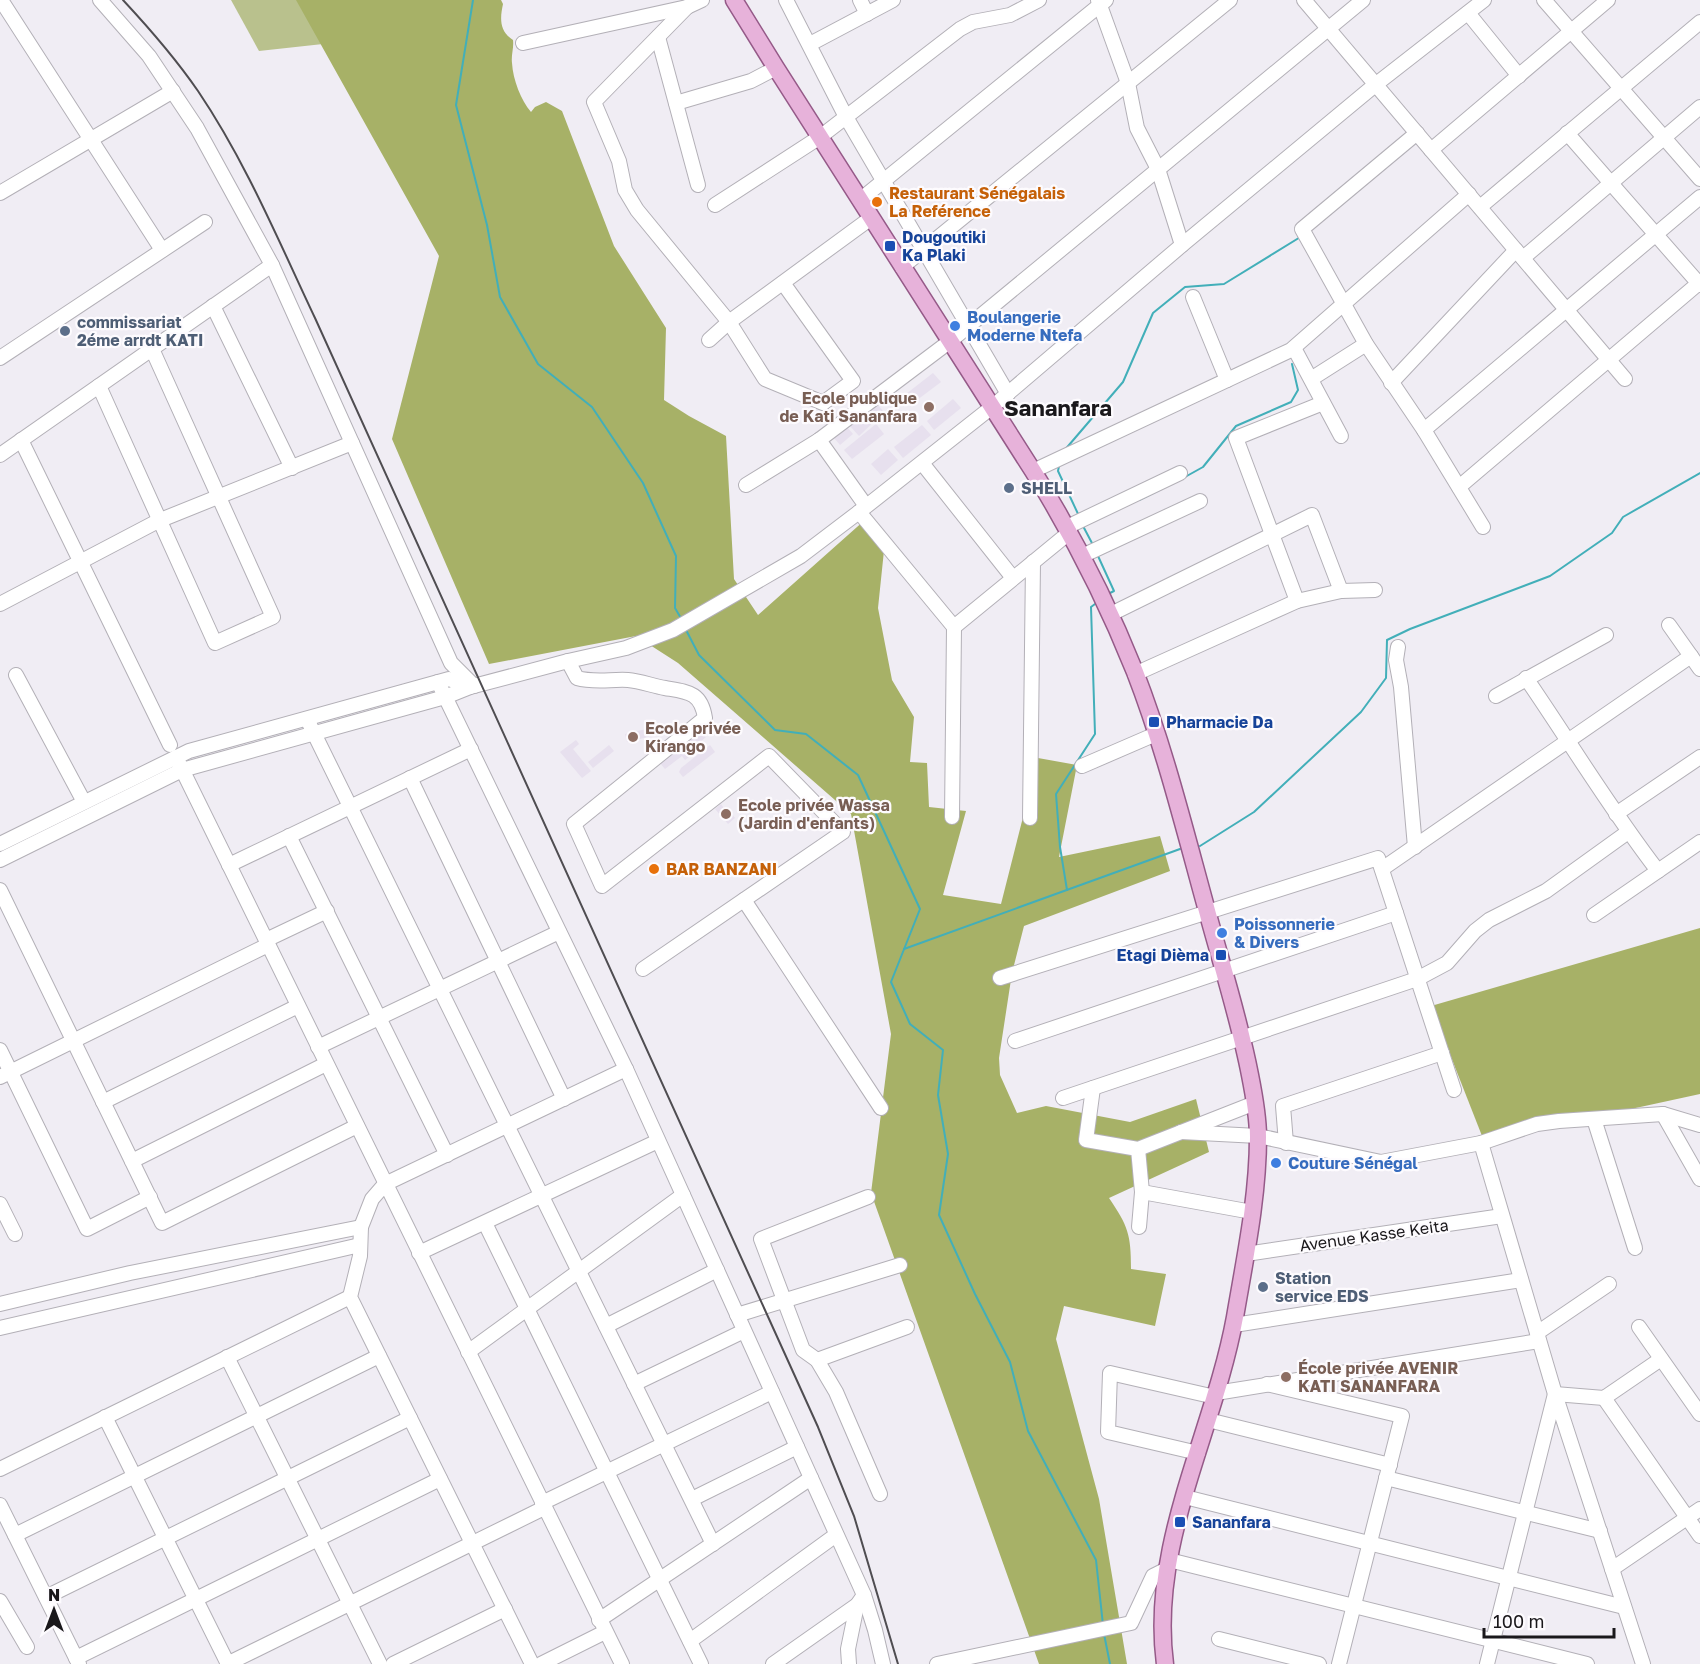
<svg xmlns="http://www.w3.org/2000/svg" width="1700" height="1664" font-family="'Golos Text',sans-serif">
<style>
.built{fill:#e7e0ee}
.green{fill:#b9c18d}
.forest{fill:#a7b167}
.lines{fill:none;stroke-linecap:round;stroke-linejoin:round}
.stream{stroke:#42afb9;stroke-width:2}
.minor-casing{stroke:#b3b0b7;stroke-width:16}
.major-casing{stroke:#955a88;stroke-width:19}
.minor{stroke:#fff;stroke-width:14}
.major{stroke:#e7b2da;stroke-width:16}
.rail{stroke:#4f4d51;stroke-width:2}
.food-dot{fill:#e8710a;stroke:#fdfbfe;stroke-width:2}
.transit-dot{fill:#1a4fb4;stroke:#fdfbfe;stroke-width:2}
.shop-dot{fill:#3f7fe0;stroke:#fdfbfe;stroke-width:2}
.service-dot{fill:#5c6f8a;stroke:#fdfbfe;stroke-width:2}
.education-dot{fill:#8d6e63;stroke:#fdfbfe;stroke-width:2}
.labels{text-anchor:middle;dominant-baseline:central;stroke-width:4.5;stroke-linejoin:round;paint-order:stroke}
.food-label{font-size:16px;font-weight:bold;fill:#c56008;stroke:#fdfbfe;text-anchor:start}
.transit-label{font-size:16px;font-weight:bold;fill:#164399;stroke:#fdfbfe;text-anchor:start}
.shop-label{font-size:16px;font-weight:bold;fill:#366cbe;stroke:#fdfbfe;text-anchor:start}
.service-label{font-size:16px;font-weight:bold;fill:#4e5e75;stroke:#fdfbfe;text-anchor:start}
.education-label{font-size:16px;font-weight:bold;fill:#785e54;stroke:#fdfbfe;text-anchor:start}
.street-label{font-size:16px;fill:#1a181b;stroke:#fdfbfe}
.district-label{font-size:22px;font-weight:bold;fill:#1a181b;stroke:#fdfbfe}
</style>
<rect width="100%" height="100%" fill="#f0edf4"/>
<g class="built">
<polygon points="933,373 941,382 913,403 906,394"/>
<polygon points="953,399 961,408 934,430 927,421"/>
<polygon points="876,403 884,412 859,436 850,426"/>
<polygon points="876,424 884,434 852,459 844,450"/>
<polygon points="922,425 931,435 903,458 894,447"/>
<polygon points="847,427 853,434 840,445 834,438"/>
<polygon points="888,449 898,460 881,475 871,464"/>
<polygon points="659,726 661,734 627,742 625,734"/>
<polygon points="700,731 706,737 700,742 703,746 685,760 682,756 665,769 660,763"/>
<polygon points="576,740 579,744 573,749 591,771 582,778 560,752"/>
<polygon points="609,745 614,751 593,768 588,762"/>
<polygon points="710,745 715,752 683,777 679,772 681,768"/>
<polygon points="721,804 725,810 728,809 735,818 728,824 715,809"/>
</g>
<polygon class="green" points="231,0 351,0 387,37 259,51"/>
<g class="forest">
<path d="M296,0H501L503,4C500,18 499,31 513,40C514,48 511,55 512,63C513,80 521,100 531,112L535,107L546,102L562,111L614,246L666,328L664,400L689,416L726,436L734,579L758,615L866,519L885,541L878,608L892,680L914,717L910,762L927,763L929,807L966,811L943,895L1001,904L1038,758L1077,765L1059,857L1160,836L1170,871L1024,926L1012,973L999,1058L1000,1075L1017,1113L1046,1106L1130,1122L1196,1099L1209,1152L1109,1198C1128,1226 1131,1234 1131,1269L1166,1274L1155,1326L1064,1306L1056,1339L1099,1499L1127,1664H1039L871,1193L891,1034L851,814L678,663L636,636L489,664L392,439L439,256Z"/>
<polygon points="1700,928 1700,1094 1484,1141 1431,1006"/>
</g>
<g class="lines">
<g class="stream">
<polyline points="473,0 456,105 487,225 500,297 538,364 592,407 643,483 676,556 675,608 682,620"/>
<polyline points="1063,452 1123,382 1153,313 1185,287 1224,284 1302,236"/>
<polyline points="1059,466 1058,471 1079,516"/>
<polyline points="1185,477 1203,467 1236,426 1291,402 1298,390 1292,364"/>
<polyline points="1139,500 1161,489"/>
<polyline points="1083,526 1093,545"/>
<polyline points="1098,556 1114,591 1110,593"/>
<polyline points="685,628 699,655 775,730 806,734 858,775 920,909 891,982 910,1024 943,1050 938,1095 948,1154 939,1215 975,1294 1010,1362 1028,1431 1096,1560 1103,1625"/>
<polyline points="1200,846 1254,812 1361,712 1386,678 1387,640 1410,629 1550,576 1612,533 1623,517 1700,473"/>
<polyline points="1067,890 1060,847 1056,794 1095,734 1091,607 1095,604"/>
<polyline points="904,949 1180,849"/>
<polyline points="1104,1634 1110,1664"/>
</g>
<defs>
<g id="minor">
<polyline points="1,0 162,250"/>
<polyline points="100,0 149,56 197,128 272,265 451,663 474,686"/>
<polyline points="786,0 846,117 1008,394"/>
<polyline points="860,0 867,14"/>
<polyline points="1098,0 1128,83 1137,128 1158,169 1182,245"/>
<polyline points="1304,0 1625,379"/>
<polyline points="1544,0 1700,179"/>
<polyline points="687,7 594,102 619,161 625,190 637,210 729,322 765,379 823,403 853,381 783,283"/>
<polyline points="1468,13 1519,76"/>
<polyline points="658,37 698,185"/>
<polyline points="523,43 687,7 702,0"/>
<polyline points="810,44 893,0"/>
<polyline points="676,103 751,81 776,68"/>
<polyline points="1417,133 1302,229 1366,344 1424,430 1483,527"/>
<polyline points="1567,133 1700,285"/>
<polyline points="1431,150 1608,0"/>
<polyline points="0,193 173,91"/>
<polyline points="860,200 1106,0"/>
<polyline points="715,205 820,137 960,29 973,22 1010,15 1039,0"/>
<polyline points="1480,207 1700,22"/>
<polyline points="1523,258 1700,107"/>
<polyline points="902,267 1230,0"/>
<polyline points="1193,297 1227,380"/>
<polyline points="213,306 292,468"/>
<polyline points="709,340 729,322 871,218"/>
<polyline points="1294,348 1341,436"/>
<polyline points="0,358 205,222"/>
<polyline points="1311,379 1366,344"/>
<polyline points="1391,383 1516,250"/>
<polyline points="99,386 215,643 273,617 152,349"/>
<polyline points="1424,430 1700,197"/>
<polyline points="21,440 170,745"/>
<polyline points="819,440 866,506"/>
<polyline points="0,455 272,265"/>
<polyline points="922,463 1013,578"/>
<polyline points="1033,471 1291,350 1469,194"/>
<polyline points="746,485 819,440 949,342 1363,0"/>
<polyline points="1459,487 1700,282"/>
<polyline points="859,512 954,627 952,817"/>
<polyline points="1067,527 1180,473"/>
<polyline points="1082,556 1200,501"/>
<polyline points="1297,601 1236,438 1323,403"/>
<polyline points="0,604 158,521 352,443"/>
<polyline points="1111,614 1312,515 1341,591"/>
<polyline points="1669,625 1700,669"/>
<polyline points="954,627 1070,532"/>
<polyline points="1398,647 1396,660 1401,687 1415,847"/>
<path d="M568,661L577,678C594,683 611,679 628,680C640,681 653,686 665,688C688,692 701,692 705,718L574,824L602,886L769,756L843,832L643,969"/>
<polyline points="1135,674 1297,601 1341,591 1375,590"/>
<polyline points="16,675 84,802"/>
<path d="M1526,678C1570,742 1610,809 1658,871"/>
<polyline points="438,682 626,1069 864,1595 875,1630 883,1664"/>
<polyline points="1496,696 1606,635"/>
<polyline points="307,719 713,1544"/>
<polyline points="176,757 622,1664"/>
<polyline points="1082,766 1156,734"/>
<polyline points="410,778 564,1099"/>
<polyline points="1616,814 1700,757"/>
<polyline points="1030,818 1033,562"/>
<polyline points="289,836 447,1155"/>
<polyline points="0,844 189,751 449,679 470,687"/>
<polyline points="0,860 182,770 445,697 470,687 568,661 626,648 673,630 801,556 859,512 992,407 1182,245 1375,85 1484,0"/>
<polyline points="229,865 471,749"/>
<polyline points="1382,869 1691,656"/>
<polyline points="0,890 162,1223 357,1126"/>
<polyline points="744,900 881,1108"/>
<polyline points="1594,915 1700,842"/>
<polyline points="266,940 327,911"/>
<polyline points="1000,978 1378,858 1454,1090"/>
<polyline points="1015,1041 1396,913"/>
<polyline points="318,1047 559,932"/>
<polyline points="0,1050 87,1229 150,1197"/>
<polyline points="0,1077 268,945"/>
<polyline points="1093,1088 1086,1140 1138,1149 1255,1103"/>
<polyline points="1063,1098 1417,979 1447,963 1475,931 1489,920 1546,891 1628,832"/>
<polyline points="103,1102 298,1006"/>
<polyline points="1663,1114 1700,1179"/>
<polyline points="1594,1119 1635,1248"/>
<polyline points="1181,1132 1258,1136 1381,1162 1481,1143 1537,1124 1559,1121 1663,1114 1700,1125"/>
<polyline points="1286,1143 1283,1106 1442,1053"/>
<polyline points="1481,1143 1555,1394 1643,1664"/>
<polyline points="1138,1149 1142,1192 1139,1227"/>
<polyline points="132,1161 326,1064"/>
<polyline points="1142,1192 1252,1212"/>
<polyline points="868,1197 761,1239 803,1350 817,1360 836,1392 880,1494"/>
<polyline points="0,1204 15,1234"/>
<polyline points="485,1223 701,1664"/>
<polyline points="419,1253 658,1141"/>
<polyline points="1246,1254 1502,1216"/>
<polyline points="0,1304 130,1273 361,1227"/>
<polyline points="737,1315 900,1265"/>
<polyline points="1234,1325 1521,1280"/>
<polyline points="606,1326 717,1270"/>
<polyline points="1639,1327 1700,1414"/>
<polyline points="0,1328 360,1245"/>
<polyline points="1537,1333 1609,1284"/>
<polyline points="468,1352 683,1195"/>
<polyline points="227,1357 380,1664"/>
<polyline points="817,1360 907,1327"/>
<polyline points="634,1384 744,1331"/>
<polyline points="1267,1384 1402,1416 1339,1664"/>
<polyline points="1216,1393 1539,1341"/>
<polyline points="1555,1394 1604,1398 1661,1359"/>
<polyline points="1604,1398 1700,1536"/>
<polyline points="105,1417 228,1664"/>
<polyline points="1208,1420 1390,1465"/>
<polyline points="1198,1453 1108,1432 1110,1373 1215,1397"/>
<polyline points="0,1469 350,1297"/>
<polyline points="1386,1478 1600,1531"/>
<polyline points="1185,1497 1624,1607"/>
<polyline points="692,1499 797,1447"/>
<polyline points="542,1503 772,1392"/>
<polyline points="0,1505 79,1664"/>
<polyline points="15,1535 379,1356"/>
<polyline points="1169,1560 1587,1664"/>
<polyline points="1612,1569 1700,1509"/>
<polyline points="46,1597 410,1418"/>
<polyline points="0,1601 27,1647"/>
<polyline points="599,1620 811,1478"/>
<polyline points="1219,1639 1319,1664"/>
<polyline points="690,1641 836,1535"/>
<polyline points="76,1658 440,1479"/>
<polyline points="227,1664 544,1508"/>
<polyline points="393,1664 505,1609"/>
<polyline points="532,1664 350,1297 360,1256 361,1227 372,1199 385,1184 626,1069"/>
<polyline points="541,1664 605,1632"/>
<polyline points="773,1664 857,1605 864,1595"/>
<polyline points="849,1664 848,1649 857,1605"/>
<polyline points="937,1664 1131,1623 1153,1576 1167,1569"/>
<polyline points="1487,1664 1555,1394"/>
</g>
<path id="major" d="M734,0L776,68L1033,471C1073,535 1107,602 1135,672C1168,757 1189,848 1214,936C1227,982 1241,1028 1250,1075C1254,1095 1258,1116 1258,1137C1258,1197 1245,1258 1235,1317C1214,1432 1149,1544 1165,1664"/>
</defs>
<use href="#minor" class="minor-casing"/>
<use href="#major" class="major-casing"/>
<use href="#minor" class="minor"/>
<use href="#major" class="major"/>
<path class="rail" d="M123,0C150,29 176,59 198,91C246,162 279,242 315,318L818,1427L854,1516L898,1664"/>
</g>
<g class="food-dot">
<circle cx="877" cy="202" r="6"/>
<circle cx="654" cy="869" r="6"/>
</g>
<g class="transit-dot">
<rect x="884" y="240" width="12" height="12" rx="3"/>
<rect x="1148" y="716" width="12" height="12" rx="3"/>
<rect x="1215" y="949" width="12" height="12" rx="3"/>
<rect x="1174" y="1516" width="12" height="12" rx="3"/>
</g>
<g class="shop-dot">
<circle cx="955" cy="326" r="6"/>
<circle cx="1222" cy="933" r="6"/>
<circle cx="1276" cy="1163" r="6"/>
</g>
<g class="service-dot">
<circle cx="65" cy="331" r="6"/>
<circle cx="1009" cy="488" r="6"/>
<circle cx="1263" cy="1287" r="6"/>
</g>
<g class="education-dot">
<circle cx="929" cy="407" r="6"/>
<circle cx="633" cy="737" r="6"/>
<circle cx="726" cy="814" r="6"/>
<circle cx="1286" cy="1377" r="6"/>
</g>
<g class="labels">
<g class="food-label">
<text x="889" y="193">Restaurant Sénégalais<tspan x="889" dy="18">La Reférence</tspan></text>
<text x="666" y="869">BAR BANZANI</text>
</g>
<g class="transit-label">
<text x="902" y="237">Dougoutiki<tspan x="902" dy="18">Ka Plaki</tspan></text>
<text x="1166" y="722">Pharmacie Da</text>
<text x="1209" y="955" text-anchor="end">Etagi Dièma</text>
<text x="1192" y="1522">Sananfara</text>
</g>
<g class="shop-label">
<text x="967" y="317">Boulangerie<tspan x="967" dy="18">Moderne Ntefa</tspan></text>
<text x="1234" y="924">Poissonnerie<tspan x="1234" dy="18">&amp; Divers</tspan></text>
<text x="1288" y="1163">Couture Sénégal</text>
</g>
<g class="service-label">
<text x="77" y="322">commissariat<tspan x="77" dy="18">2éme arrdt KATI</tspan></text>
<text x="1021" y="488">SHELL</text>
<text x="1275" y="1278">Station<tspan x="1275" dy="18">service EDS</tspan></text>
</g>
<g class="education-label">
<text x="917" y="398" text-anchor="end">Ecole publique<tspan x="917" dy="18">de Kati Sananfara</tspan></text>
<text x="645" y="728">Ecole privée<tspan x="645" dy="18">Kirango</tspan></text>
<text x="738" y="805">Ecole privée Wassa<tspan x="738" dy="18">(Jardin d'enfants)</tspan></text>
<text x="1298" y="1368">École privée AVENIR<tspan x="1298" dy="18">KATI SANANFARA</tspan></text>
</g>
<g class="street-label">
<text transform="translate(1374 1235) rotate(-8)">Avenue Kasse Keita</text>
</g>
<g class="district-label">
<text x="1058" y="407">Sananfara</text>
</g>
</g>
<g transform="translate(54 1610)" stroke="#fdfbfe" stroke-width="4.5" paint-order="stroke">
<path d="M0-4.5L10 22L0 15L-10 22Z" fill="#1a181b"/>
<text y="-9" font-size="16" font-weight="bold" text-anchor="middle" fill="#1a181b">N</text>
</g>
<path d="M1484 1628v9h130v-9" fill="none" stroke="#1a181b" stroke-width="3"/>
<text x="1493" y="1628" font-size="18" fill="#1a181b" stroke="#fdfbfe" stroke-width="4.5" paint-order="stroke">100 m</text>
</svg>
